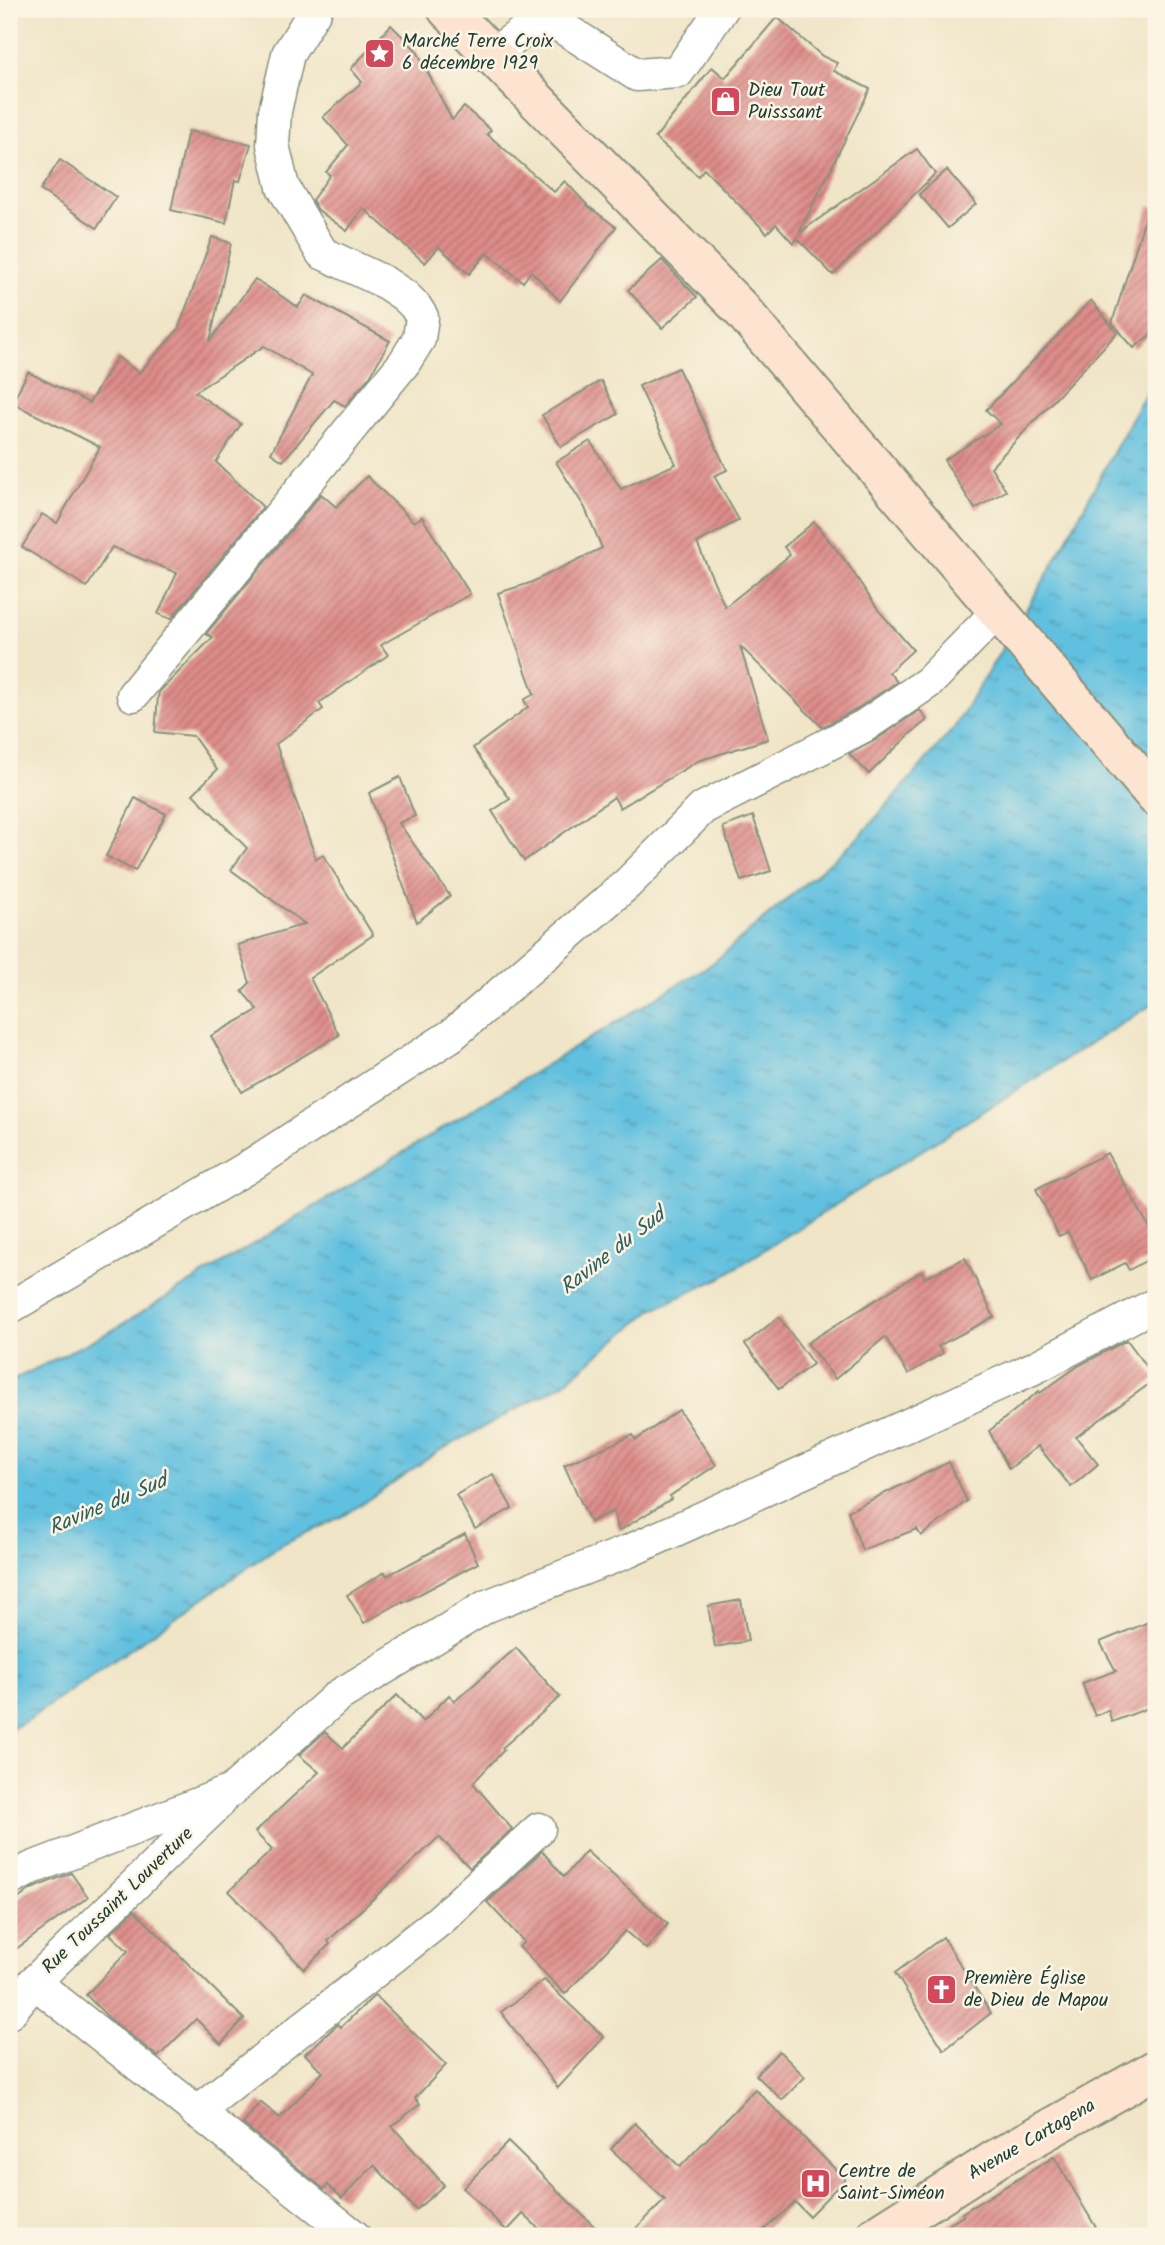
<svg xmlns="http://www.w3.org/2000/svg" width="1165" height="2245" font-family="Kalam,sans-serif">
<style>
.water{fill:url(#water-ripples);stroke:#407e8a;stroke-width:2}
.building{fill:url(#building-hatch)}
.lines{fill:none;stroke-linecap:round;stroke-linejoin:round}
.street-casing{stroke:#88917e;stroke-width:35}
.secondary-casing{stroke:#88917e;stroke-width:42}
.street{stroke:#fff;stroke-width:32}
.secondary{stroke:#fde4d1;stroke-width:38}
.labels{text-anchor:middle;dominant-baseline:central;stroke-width:5;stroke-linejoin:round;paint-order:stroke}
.poi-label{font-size:19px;fill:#1f3d34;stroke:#fcf5e5;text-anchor:start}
.street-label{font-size:19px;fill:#1f3d34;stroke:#fcf5e5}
.water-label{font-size:21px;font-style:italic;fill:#305e5f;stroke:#fcf5e5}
</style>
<defs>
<pattern id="water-ripples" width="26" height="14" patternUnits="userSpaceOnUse" patternTransform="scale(1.75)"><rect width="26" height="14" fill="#61c0df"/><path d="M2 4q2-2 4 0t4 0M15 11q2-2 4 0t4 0" fill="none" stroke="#4f9db6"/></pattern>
<pattern id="building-hatch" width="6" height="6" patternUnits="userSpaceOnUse" patternTransform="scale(1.75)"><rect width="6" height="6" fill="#de8c8a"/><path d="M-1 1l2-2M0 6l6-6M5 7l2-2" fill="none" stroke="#b37472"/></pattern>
</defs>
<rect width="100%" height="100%" fill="#fcf5e5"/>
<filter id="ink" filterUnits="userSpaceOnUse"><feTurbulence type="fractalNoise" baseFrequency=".0143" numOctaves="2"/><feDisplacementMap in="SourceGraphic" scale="14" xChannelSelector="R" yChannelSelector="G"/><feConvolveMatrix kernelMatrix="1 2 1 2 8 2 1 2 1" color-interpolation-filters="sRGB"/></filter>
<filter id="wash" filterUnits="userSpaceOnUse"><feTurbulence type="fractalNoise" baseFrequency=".00686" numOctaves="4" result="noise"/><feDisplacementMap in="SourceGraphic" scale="28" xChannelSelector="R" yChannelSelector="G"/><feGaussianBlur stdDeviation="1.57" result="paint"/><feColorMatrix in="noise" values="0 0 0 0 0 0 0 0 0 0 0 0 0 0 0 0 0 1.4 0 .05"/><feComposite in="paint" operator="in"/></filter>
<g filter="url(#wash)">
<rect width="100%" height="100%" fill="#f0e5c7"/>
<polygon class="water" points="1156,374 1156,1002 720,1278 652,1310 563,1384 439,1451 347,1514 280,1545 28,1720 9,1730 9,1382 111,1331 713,963 860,836 954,728 1047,575"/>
<g id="blocks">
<g class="building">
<polygon points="777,17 822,56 837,63 834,71 870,89 799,233 917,149 935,174 833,275 797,238 794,244 776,224 767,233 704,169 698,176 655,138 712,67 725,78"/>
<polygon points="391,25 417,51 452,120 464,107 491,130 487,134 554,192 565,181 588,206 616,227 560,301 531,271 523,282 487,253 469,274 439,247 425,263 363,208 347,231 318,210 312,200 330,175 326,172 348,145 323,117 362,82 351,69"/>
<polygon points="188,131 251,144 240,181 235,180 226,223 171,210"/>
<polygon points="60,160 116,197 97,228 40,190"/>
<polygon points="947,170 976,204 948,228 919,194"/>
<polygon points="1149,206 1156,207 1156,330 1134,348 1112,323"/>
<polygon points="212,237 231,243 210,341 255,279 298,307 306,295 390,341 370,376 345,406 334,400 283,461 271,453 312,375 264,346 195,392 241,424 216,462 263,507 171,619 158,614 177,573 112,547 87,587 22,547 42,514 57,523 100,447 12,403 28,372 89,403 117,357 139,373 178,330"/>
<polygon points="662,260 697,297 662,328 628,290"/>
<polygon points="1091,300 1117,333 991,467 1006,491 975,509 944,460 1001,424 986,410"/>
<polygon points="678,368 727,470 714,476 739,520 697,543 725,607 790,555 784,547 814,522 847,563 879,611 913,650 889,672 897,682 855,710 822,727 740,646 768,739 698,761 620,808 614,797 524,861 492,811 510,799 473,748 528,707 524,700 534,694 498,593 530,583 602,548 585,508 556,462 590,441 621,489 676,464 639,386"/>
<polygon points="601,381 618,414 561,447 542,415"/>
<polygon points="367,476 414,522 422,517 470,594 381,645 388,655 319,703 323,709 276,744 316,859 323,855 373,935 310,978 339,1035 242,1092 211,1036 258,1010 242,991 250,983 238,945 305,924 231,870 247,848 193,794 217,770 193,736 155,732 158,697 159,692 213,637 206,634 321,494 336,507"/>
<polygon points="920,710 927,720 910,734 869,774 849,754 874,741"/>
<polygon points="400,777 415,816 399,823 450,896 417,922 369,793"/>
<polygon points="135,798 166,814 135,871 106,856"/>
<polygon points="753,816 771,871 741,881 723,827"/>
<polygon points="1107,1153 1156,1239 1156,1255 1129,1270 1125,1263 1092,1280 1068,1232 1059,1236 1036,1189"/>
<polygon points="965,1258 994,1317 938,1346 943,1353 908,1374 885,1337 835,1379 807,1343 922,1271 925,1278"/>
<polygon points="779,1317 813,1364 779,1389 745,1344"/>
<polygon points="1127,1340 1156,1379 1076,1437 1098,1464 1071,1487 1038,1446 1009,1469 989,1431 1039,1391 1040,1393 1078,1366"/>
<polygon points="679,1410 716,1465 670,1496 671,1499 619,1531 613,1511 590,1522 564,1465 633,1435 636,1440"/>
<polygon points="949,1462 967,1501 921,1536 917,1529 862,1550 848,1511"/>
<polygon points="493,1474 512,1508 475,1529 456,1495"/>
<polygon points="465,1534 478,1563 403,1603 403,1601 364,1623 347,1595 385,1572 387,1576"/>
<polygon points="741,1600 748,1641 715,1647 708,1606"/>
<polygon points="1156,1619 1156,1705 1112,1722 1108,1710 1095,1716 1082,1683 1116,1671 1100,1642"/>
<polygon points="516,1648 560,1697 502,1748 504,1750 473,1783 512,1829 470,1868 439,1837 328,1941 330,1944 304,1969 229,1891 272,1850 255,1832 319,1772 299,1755 325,1732 343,1748 397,1695 423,1722 449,1695 455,1701"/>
<polygon points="542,1851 564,1877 586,1851 668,1924 646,1949 625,1931 565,1994 519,1947 524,1942 487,1902"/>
<polygon points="71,1873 88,1897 9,1954 9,1906 31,1889"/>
<polygon points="134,1910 244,2019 221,2044 196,2019 158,2057 108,2017 86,1995 128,1951 110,1934"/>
<polygon points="943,1937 991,2013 944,2050 895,1973"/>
<polygon points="544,1980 604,2037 558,2088 501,2012"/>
<polygon points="375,1995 446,2065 415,2098 420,2104 392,2126 444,2185 416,2210 374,2165 342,2198 328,2185 324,2189 243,2124 260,2102 280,2118 323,2072 305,2054 338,2024 341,2027"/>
<polygon points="779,2051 805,2077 782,2100 756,2075"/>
<polygon points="755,2089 845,2179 809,2216 795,2202 757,2236 628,2236 665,2200 611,2149 635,2123 680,2167"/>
<polygon points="508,2142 604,2236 547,2236 523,2214 507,2231 463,2188"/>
<polygon points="1054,2157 1101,2236 930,2236 963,2216 962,2213"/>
</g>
</g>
</g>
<g filter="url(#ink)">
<use href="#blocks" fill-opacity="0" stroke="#88917e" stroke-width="2"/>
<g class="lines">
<defs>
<g id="street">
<polyline points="493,54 538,21 557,24 637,75 678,72 722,9"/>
<polyline points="133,695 404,363 419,339 422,317 415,306 405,296 384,282 322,253 283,187 273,145 275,111 288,54 316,9"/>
<polyline points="9,1308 245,1169 452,1035 627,884 703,808 864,726 929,682 998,611"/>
<polyline points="9,1880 32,1868 231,1791 338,1696 487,1606 629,1551 1034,1368 1156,1304"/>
<polyline points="34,1982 354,2236"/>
<polyline points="9,2013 34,1982 220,1802"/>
<polyline points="196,2112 440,1920 539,1829"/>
</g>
<g id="secondary">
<polyline points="447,9 740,308 1156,797"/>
<polyline points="875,2236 996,2159 1156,2069"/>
</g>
</defs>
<use href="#street" class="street-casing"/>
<use href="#secondary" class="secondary-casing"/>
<use href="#street" class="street"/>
<use href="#secondary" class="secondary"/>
</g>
</g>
<defs>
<symbol id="sight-square" viewBox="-11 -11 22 22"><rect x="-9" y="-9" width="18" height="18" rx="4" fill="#d1495b" stroke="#fcf5e5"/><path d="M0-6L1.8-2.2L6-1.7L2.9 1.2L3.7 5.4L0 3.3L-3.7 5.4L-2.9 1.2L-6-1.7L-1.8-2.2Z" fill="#fff"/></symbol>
<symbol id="shop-square" viewBox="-11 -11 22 22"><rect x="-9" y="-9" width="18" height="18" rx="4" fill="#d1495b" stroke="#fcf5e5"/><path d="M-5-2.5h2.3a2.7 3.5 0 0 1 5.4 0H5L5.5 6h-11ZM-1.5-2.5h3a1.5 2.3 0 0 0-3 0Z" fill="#fff"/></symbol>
<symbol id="church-square" viewBox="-11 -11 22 22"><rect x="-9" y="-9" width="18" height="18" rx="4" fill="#d1495b" stroke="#fcf5e5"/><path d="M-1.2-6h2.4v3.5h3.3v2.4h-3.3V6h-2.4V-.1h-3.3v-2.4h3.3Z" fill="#fff"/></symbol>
<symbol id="hospital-square" viewBox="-11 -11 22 22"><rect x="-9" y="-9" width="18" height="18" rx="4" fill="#d1495b" stroke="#fcf5e5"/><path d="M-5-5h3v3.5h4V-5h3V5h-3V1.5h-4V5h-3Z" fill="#fff"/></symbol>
</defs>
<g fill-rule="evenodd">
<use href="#sight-square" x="362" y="36" width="35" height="35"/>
<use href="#shop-square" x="708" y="84" width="35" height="35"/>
<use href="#church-square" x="924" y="1972" width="35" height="35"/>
<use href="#hospital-square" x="798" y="2166" width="35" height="35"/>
</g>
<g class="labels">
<g class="poi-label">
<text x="402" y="42">Marché Terre Croix<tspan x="402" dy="22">6 décembre 1929</tspan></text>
<text x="748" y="91">Dieu Tout<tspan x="748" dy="22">Puisssant</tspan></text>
<text x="964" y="1979">Première Église<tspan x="964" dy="22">de Dieu de Mapou</tspan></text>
<text x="838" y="2172">Centre de<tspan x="838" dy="22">Saint-Siméon</tspan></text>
</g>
<g class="street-label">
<text transform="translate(118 1901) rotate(-44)">Rue Toussaint Louverture</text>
<text transform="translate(1032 2140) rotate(-30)">Avenue Cartagena</text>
</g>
<g class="water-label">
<text transform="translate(613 1252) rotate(-38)">Ravine du Sud</text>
<text transform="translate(108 1505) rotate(-23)">Ravine du Sud</text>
</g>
</g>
<rect width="1165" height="2245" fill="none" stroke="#fcf5e5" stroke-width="35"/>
</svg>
